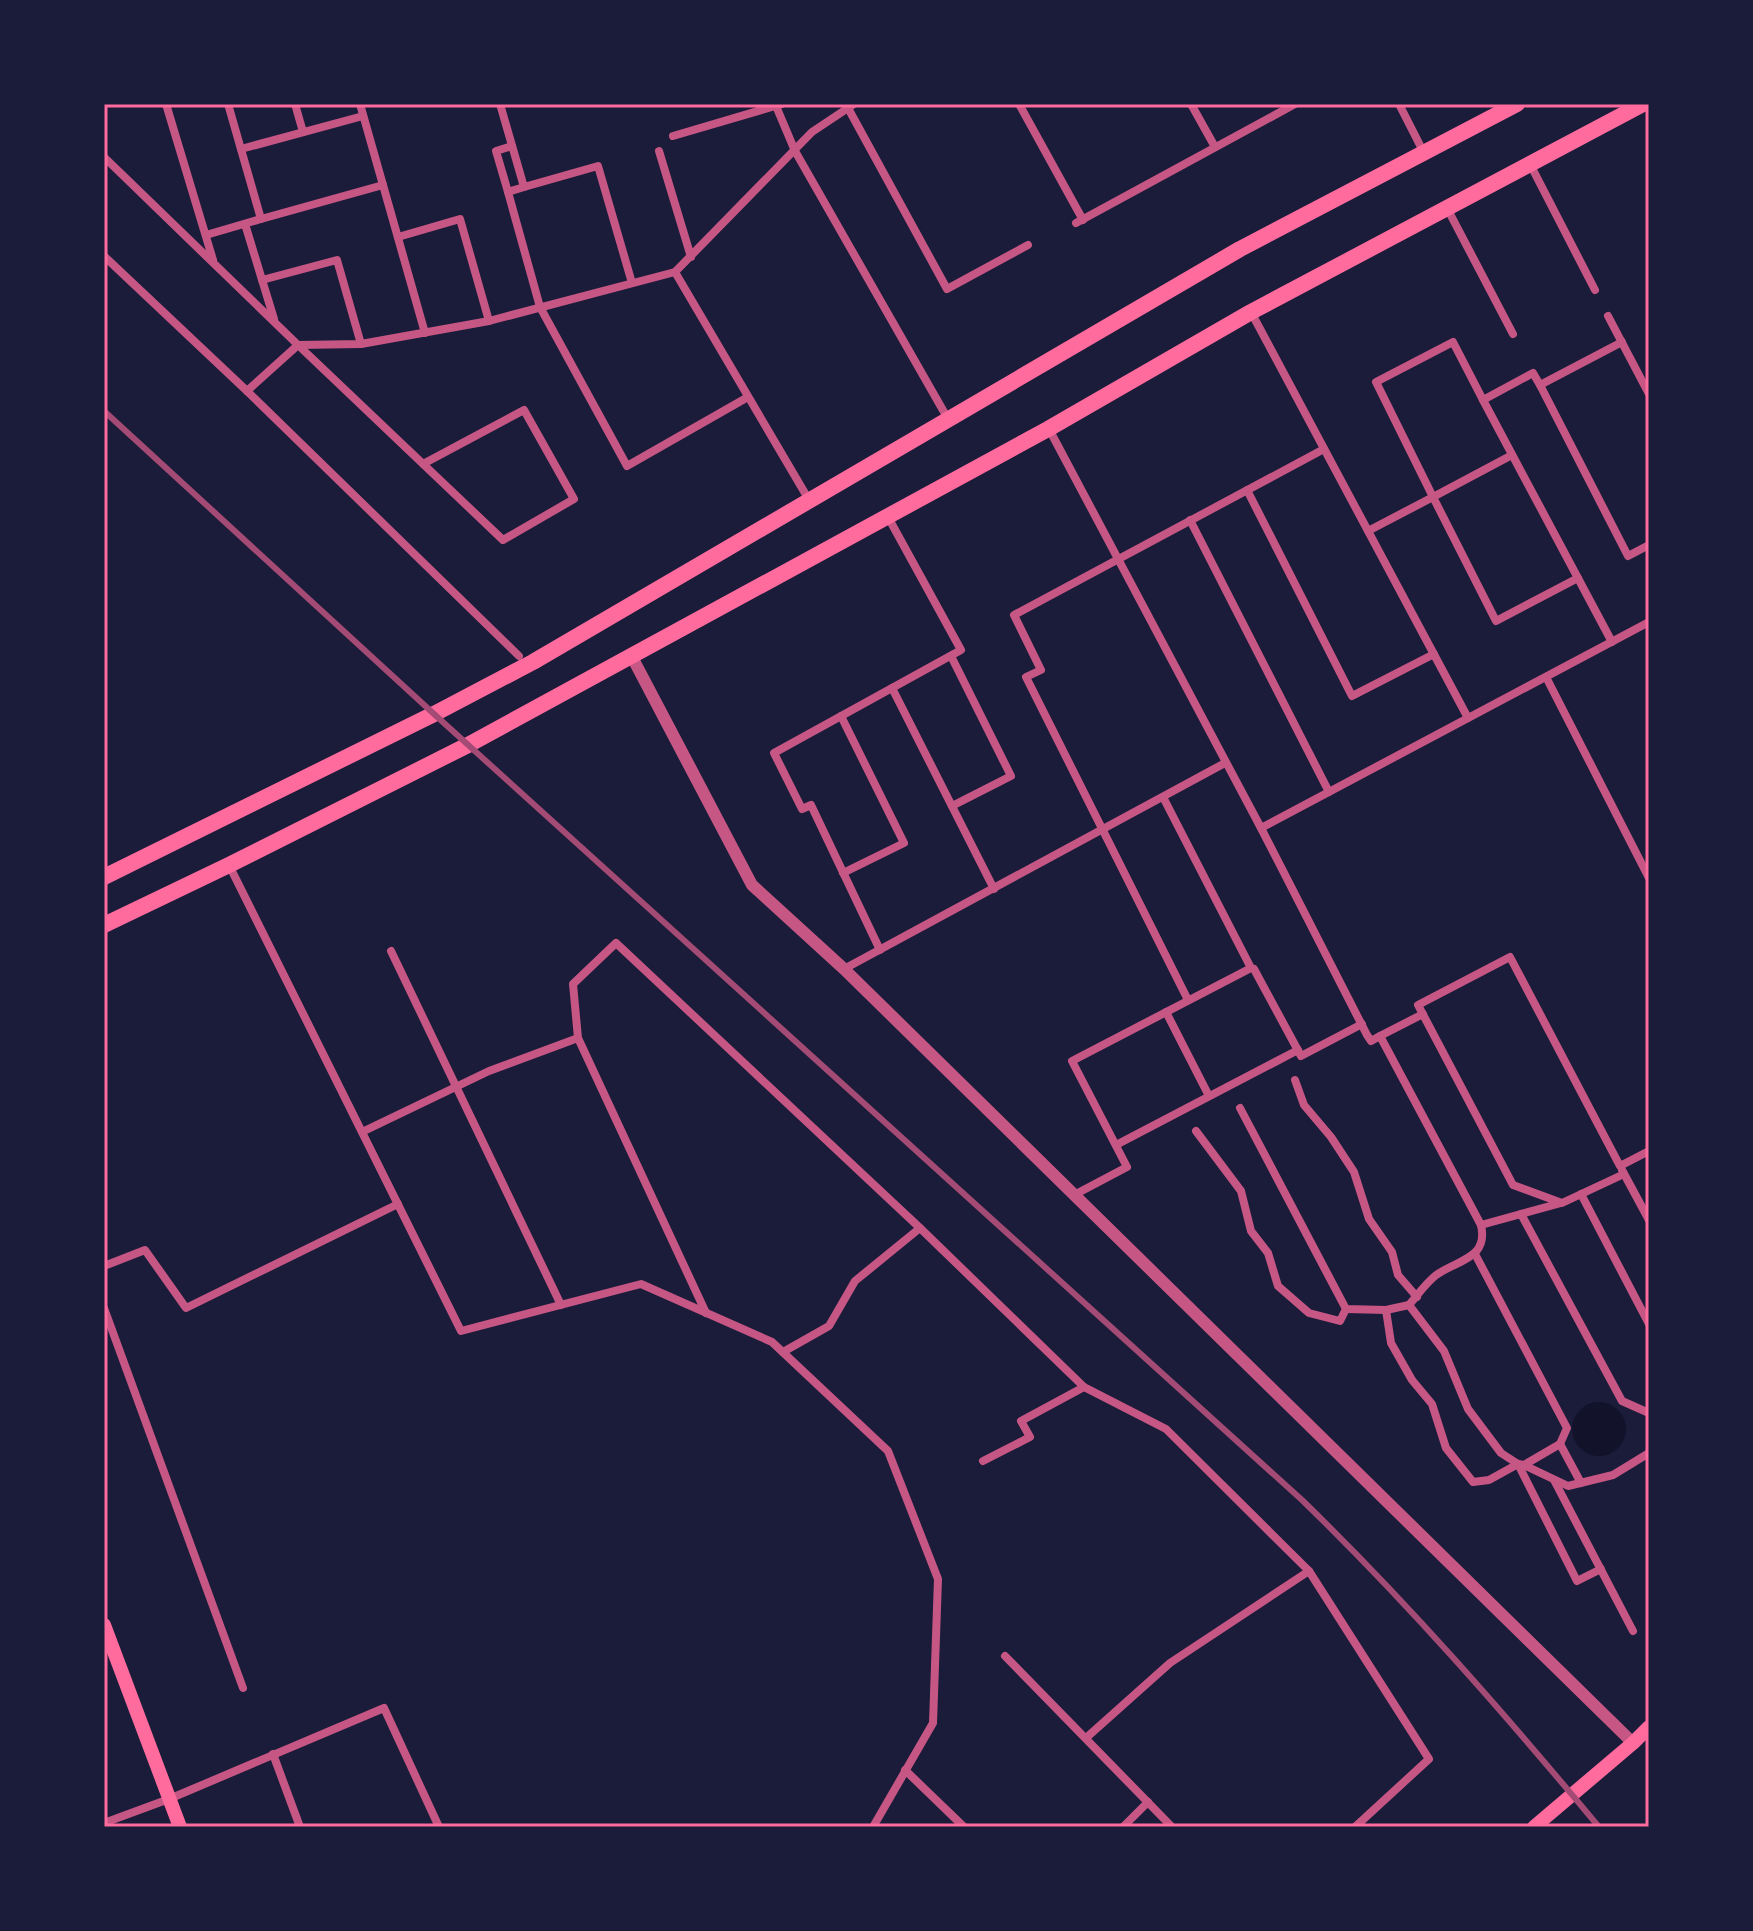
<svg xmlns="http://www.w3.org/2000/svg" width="1753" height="1931" font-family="'Sofia Sans Condensed',sans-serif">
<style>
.water{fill:#12122b}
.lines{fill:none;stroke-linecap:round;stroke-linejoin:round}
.minor{stroke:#c65784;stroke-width:8}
.tertiary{stroke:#c65784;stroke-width:12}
.secondary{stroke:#ff6b9d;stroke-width:14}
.primary{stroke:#ff6b9d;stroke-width:16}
.rail{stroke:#a44b75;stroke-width:6}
.neatline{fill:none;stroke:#ff6b9d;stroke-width:3}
</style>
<rect width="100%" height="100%" fill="#1b1b3a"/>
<circle class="water" cx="1599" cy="1429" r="27"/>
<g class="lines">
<g class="minor">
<polyline points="166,104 213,260"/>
<polyline points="295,104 303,132"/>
<polyline points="360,104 425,333"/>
<polyline points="500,104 524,187 598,166 632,283"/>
<polyline points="1019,104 1083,220"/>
<polyline points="1191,104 1215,147"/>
<polyline points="1399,104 1424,153"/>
<polyline points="776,106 795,151 948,419"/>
<polyline points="848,108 947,289 1028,245"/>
<polyline points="673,136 782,104"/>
<polyline points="512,146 496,151 508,192 524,187"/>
<polyline points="241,149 363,116"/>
<polyline points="659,151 691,257"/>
<polyline points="104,157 298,345 503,540 574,499 524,410 423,464"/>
<polyline points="1530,164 1595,290"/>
<polyline points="508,192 540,307 627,466 748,397"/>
<polyline points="1447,208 1513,334"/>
<polyline points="261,219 383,185"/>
<polyline points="1076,223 1295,104"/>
<polyline points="245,224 274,319"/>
<polyline points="206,235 261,219 228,104"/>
<polyline points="398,237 460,219 489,321"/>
<polyline points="104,256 247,391 519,656"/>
<polyline points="675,272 809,500"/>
<polyline points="262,280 337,260 361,344"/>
<polyline points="1251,312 1468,718"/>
<polyline points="1608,316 1649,394"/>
<polyline points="1622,342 1540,385 1628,556 1649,545"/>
<polyline points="1540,385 1533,373 1483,400 1612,642"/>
<polyline points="247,391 298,345 361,344 489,321 675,272 812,132 854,104"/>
<path d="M1049,429L1261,828L1367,1035L1371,1041L1380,1036L1481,1225C1489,1260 1455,1260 1435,1276C1425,1284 1417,1296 1409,1305L1444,1351L1468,1409L1501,1453L1518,1464L1524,1465L1568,1486L1613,1475L1649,1453"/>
<polyline points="1512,455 1433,497 1496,621 1578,578"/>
<polyline points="1247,490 1352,696 1434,654"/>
<polyline points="1190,520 1329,792"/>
<polyline points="1368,531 1433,497 1376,382 1453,342 1483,400"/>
<polyline points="951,656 1011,776 952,806"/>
<polyline points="1546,677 1649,878"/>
<polyline points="892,688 994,889"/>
<polyline points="841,716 904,843 843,873"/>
<polyline points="1261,828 1649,622"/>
<polyline points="229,865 461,1331 641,1284 772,1342 888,1451 938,1579 933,1723 873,1827"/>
<polyline points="880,950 811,805 802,809 774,753 961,650 888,517"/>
<polyline points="391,951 561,1305"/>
<polyline points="844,969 1225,763"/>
<polyline points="1254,969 1301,1056 1362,1024"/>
<polyline points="1188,1000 1026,677 1041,670 1014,615 1324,449"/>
<polyline points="1166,1012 1209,1096"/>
<polyline points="1380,1036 1423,1014"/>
<polyline points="578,1038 706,1313"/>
<polyline points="1295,1080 1304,1105 1331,1137 1354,1172 1369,1219 1392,1252 1398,1275 1417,1297"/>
<polyline points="1240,1108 1346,1309 1386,1310"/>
<polyline points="1196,1131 1241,1191 1251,1231 1268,1253 1278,1286 1309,1313 1340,1321 1346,1309"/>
<polyline points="362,1132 489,1071 578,1038 573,984 616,943 920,1228 1084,1387 1021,1421 1030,1437 983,1461"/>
<polyline points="1116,1145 1298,1050"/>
<polyline points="1622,1170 1649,1220"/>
<polyline points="1624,1174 1562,1203 1513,1185 1418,1005 1510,957 1620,1166 1649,1151"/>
<polyline points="1581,1194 1649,1324"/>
<polyline points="1074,1195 1127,1167 1072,1061 1251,968 1163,797"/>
<polyline points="1521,1214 1622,1401 1649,1413"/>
<polyline points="1481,1225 1561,1203"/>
<polyline points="1475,1254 1567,1428 1560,1444"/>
<polyline points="104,1266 145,1250 186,1308 398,1204"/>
<polyline points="1409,1305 1386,1310 1391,1343 1412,1380 1432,1404 1446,1448 1473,1482 1489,1480 1518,1464 1577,1581 1601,1569"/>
<polyline points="104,1308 243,1688"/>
<polyline points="783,1352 829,1326 855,1281 920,1228"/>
<polyline points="1084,1387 1166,1429 1309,1571 1429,1759 1355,1827"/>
<polyline points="1524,1465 1560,1444 1581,1483"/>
<polyline points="1554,1480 1633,1631"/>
<polyline points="1005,1656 1172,1827"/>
<polyline points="1086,1738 1170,1663 1309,1571"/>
<polyline points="273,1754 300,1827"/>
<polyline points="905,1770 964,1827"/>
<polyline points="104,1823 169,1799 384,1708 439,1827"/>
<polyline points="1123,1827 1148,1802"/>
</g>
<polyline class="tertiary" points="631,655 752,885 844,969 1633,1743"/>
<g class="secondary">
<polyline points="104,1625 180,1827"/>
<polyline points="1534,1827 1633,1743 1649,1727"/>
</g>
<g class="primary">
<polyline points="104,877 434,714 533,662 1240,249 1517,104"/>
<polyline points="104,925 229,865 468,745 1048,429 1251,312 1643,104"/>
</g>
<path class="rail" d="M104,411L434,714L1302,1500C1408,1603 1505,1714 1599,1827"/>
</g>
<rect width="1753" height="1931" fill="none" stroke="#1b1b3a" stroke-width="212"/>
<rect x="106" y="106" width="1541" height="1719" class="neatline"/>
</svg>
